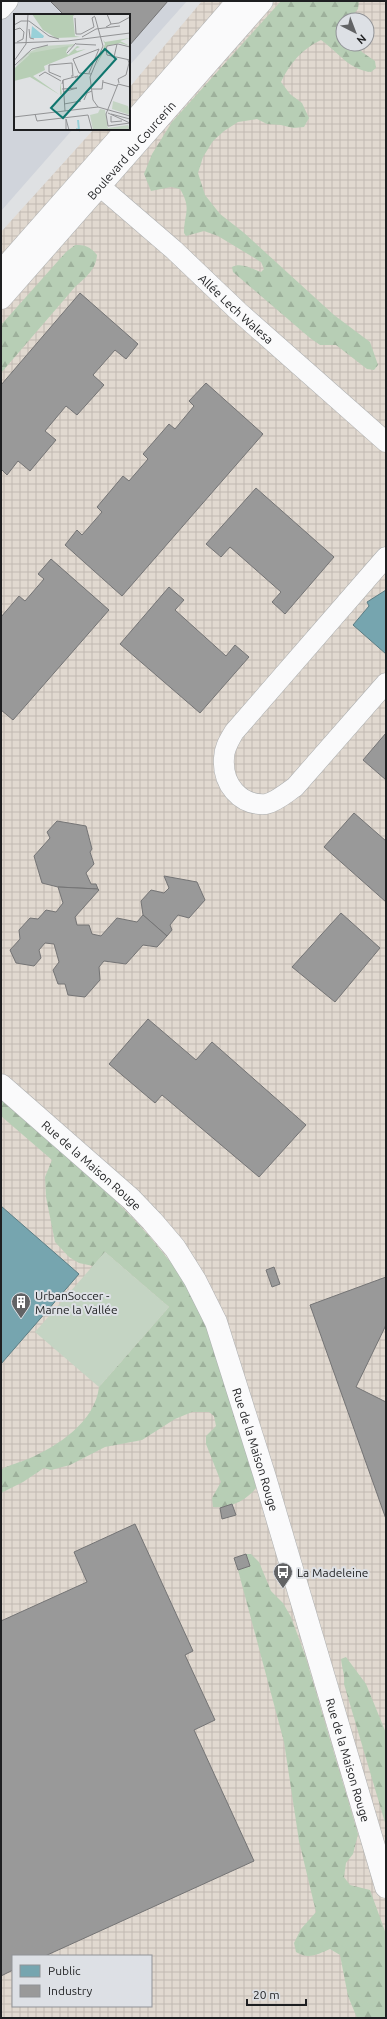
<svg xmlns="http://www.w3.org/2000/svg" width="387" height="2019" font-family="Ubuntu,sans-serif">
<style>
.industrial{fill:url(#industrial-grid);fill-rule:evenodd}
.built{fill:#d0d4db}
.forest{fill:url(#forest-firs)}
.garden{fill:#c4d4c3}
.public{fill:#76a5af;stroke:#5c7d84}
.industry{fill:#999;stroke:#747475}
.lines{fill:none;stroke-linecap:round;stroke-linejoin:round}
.street-casing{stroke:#aeb0b1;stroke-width:21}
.secondary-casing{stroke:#aeb0b1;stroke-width:23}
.street{stroke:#fafafb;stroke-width:20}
.secondary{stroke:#fafafb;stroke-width:22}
.labels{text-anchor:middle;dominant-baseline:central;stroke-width:4;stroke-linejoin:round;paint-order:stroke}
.street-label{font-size:12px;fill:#1e1f21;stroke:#dde0e5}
.poi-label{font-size:12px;fill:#1e1f21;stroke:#dde0e5;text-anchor:start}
.inset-river{fill:none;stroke:#98d0d8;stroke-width:2}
.inset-road{fill:none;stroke:#929395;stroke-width:1}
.view{fill:#0f766e;fill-opacity:0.15;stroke:#0f766e;stroke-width:2}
.inset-edge{fill:none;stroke:#1e1f21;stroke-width:2}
</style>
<defs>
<pattern id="industrial-grid" width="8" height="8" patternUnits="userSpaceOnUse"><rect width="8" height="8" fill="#e1d9d0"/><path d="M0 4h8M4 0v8" fill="none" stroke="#c1bab2"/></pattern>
<pattern id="forest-firs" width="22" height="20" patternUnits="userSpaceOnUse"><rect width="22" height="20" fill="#b7ceb5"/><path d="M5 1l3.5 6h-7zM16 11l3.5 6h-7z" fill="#9db09b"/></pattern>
</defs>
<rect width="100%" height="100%" fill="#dfe1e3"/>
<path class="industrial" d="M202,1H386V2018H1V232L94,129H129V88ZM343,20H367V44H343ZM13,1956H151V2006H13Z"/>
<polygon class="built" points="1,1 187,1 129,66 129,15 15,15 15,129 73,129 1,211"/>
<g class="forest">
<path d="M281,1H359L358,9L348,20H343V44H356L362,52L375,61L376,68L371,72C349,70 338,52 321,40C302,49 290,63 281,82L290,94L302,103L309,118L304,127L293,128L281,125L267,124L257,119L238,122L224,131L213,141L203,157L198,173L205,195L220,214L243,232L334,315L370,342L378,365L374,370L367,369L336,345H320L310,338L233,272L232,267C241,262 252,269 261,272L264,269L261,262L218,236L204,231L186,236L184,233C184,213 192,209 180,189L171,187L151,191L144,174L152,154L172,122Z"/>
<path d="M75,245C85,245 90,246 97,255C96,270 85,278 75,287L1,373V325L66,252Z"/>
<path d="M1,1099C52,1143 105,1186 150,1237C161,1251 174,1265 183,1280C218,1340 234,1411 255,1476L256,1488C247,1500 229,1509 213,1507L212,1498L221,1482L206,1444V1436L216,1426L214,1416L209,1412H192L175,1419L142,1440L105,1447L70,1465L51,1470L44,1468L23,1482L1,1493L2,1469C11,1464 19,1463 28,1459C58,1446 95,1422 99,1387L169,1307L105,1252L93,1266L79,1263L69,1257L55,1242L46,1197L45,1177L52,1160L1,1116Z"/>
<path d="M246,1554H251L259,1562L271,1591L283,1603L291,1617L305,1655L358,1834L353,1854L346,1863L344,1877L350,1885L370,1890L386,1934V2018H357L348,1996L340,1955L330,1949C318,1954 309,1960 296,1952L294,1943L301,1929L316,1912L299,1841L284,1742L238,1570L250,1566Z"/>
<path d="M346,1657L366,1684L386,1733V1826L344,1684C345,1674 342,1669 341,1659Z"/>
</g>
<polygon class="garden" points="105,1252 169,1307 99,1387 35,1332"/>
<g class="public">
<polygon points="386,590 386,654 353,625 369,606 367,602"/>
<polygon points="1,1206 79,1274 1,1364"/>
</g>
<g class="industry">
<polygon points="50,1 168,1 129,46 129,15 64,15"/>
<polygon points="80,293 138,344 126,359 115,350 93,375 104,385 77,415 66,406 45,431 56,440 30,471 18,461 7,475 1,469 1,385"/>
<polygon points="206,383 263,434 122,596 65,545 77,530 82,535 102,512 97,507 123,476 129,481 148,459 143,454 169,424 175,429 194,406 189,401"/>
<polygon points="256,488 334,557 285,614 272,602 281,592 230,547 221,557 206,544"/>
<polygon points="51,559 109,610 13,720 1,710 1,617 19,596 25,601 44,579 38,574"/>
<polygon points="169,587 184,600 175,610 226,656 235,645 249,657 200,713 120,644"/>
<polygon points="386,733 386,780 363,760"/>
<polygon points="354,813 386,841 386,902 324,847"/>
<polygon points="57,821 86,826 92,849 90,852 94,864 86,873 91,884 96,884 98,889 58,887 42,883 34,856 50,838 47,832"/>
<polygon points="164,876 197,882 205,900 189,918 178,915 170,925 172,930 167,936 143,915 141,901 151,890 164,893 169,888"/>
<polygon points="58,887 98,889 99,890 75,917 77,925 89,925 92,934 101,936 117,918 137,922 143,915 167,936 157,947 143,945 126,964 104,961 99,967 100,980 85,997 68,995 65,984 58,984 53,970 59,962 54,944 45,943 39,950 41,958 34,966 16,963 10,950 20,939 19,930 30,918 38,919 46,910 56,912 63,903"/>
<polygon points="341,913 380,948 335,1002 292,967"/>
<polygon points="148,1019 196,1060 212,1042 306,1125 259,1177 162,1095 155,1103 109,1064"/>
<polygon points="274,1267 280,1284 272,1287 266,1270"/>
<polygon points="386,1277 386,1325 356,1387 386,1402 386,1519 310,1305"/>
<polygon points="232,1504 236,1515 222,1519 220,1508"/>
<polygon points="135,1524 193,1651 185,1655 215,1720 194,1730 254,1861 45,1956 13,1956 13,1970 1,1976 1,1621 87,1582 74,1552"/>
<polygon points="246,1554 250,1566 238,1570 234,1558"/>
</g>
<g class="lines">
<defs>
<g id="street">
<polyline points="1,9 8,1"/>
<path id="s1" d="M88,176L174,250L239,312L386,442"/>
<path d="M386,557L234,732C229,741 224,748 224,758C222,783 239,806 266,804C276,802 286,793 295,787L386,683"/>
</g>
<g id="secondary">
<polyline points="129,127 238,1"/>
<polyline points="1,272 127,129"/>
<path id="s2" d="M1,298L262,1"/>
<path id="s3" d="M1,1085L131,1199L152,1221L175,1248L195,1280L216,1322L264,1474L386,1887"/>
</g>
</defs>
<use href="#street" class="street-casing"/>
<use href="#secondary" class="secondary-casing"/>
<use href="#street" class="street"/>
<use href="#secondary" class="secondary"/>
</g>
<defs>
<symbol id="building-pin" viewBox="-11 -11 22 30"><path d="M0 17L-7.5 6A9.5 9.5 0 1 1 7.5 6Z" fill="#626365" stroke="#dde0e5"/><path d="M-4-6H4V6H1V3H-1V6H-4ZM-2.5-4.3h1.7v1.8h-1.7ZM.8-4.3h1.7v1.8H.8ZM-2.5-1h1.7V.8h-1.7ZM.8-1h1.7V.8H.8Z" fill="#fff"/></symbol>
<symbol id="bus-pin" viewBox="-11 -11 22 30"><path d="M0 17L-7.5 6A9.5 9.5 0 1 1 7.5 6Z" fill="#626365" stroke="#dde0e5"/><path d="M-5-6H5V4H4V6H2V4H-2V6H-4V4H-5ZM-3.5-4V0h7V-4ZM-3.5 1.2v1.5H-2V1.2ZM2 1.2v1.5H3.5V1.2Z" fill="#fff"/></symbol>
</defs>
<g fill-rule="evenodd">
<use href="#building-pin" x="10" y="1291" width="22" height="30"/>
<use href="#bus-pin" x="272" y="1561" width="22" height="30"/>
</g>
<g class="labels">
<g class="street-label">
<text stroke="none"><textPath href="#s2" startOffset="197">Boulevard du Courcerin</textPath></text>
<text stroke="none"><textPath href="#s1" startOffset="199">Allée Lech Walesa</textPath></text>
<text stroke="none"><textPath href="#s3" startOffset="121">Rue de la Maison Rouge</textPath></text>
<text stroke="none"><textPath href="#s3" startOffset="457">Rue de la Maison Rouge</textPath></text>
<text stroke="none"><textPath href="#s3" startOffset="781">Rue de la Maison Rouge</textPath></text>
</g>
<g class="poi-label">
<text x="35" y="1295">UrbanSoccer -<tspan x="35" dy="14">Marne la Vallée</tspan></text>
<text x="297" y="1572">La Madeleine</text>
</g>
</g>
<g transform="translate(14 14)">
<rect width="116" height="116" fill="#dfe1e3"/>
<path d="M61,30L57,33L14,41L0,55L13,39L29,32ZM99,87L114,92L116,101L98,95ZM86,95L91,96L94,114L114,111L116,116H79L76,101L84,99Z" fill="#c4d4c3"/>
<path d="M18,0H62L59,2L61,22L66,23L42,24L29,16ZM116,24L106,27L116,32L106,29L93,32L82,52L91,30L89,26L91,28ZM55,32L52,38L54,41L63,32L66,33L61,35L63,37L72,35L30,52L31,56L19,62L46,81V68L48,80L46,81L16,63L0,67V55L17,39Z" fill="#b7ceb5"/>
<path d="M18,12L30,22L29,24H17Z" fill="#98d0d8"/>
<path class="inset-river" d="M62,115L65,116L64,106"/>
<path class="inset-road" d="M81,3L89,32L76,63L79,86L84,93M61,4L62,20H67L80,13L78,4L81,2M97,10L105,9L116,3M0,11L7,7H15L35,22L45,25M92,13L97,10L93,0M15,15L16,24L20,25M0,16L6,14L10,18L9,25L3,28M68,23L82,15L106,12M0,29L53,27L116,19M62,30L82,31M116,33L104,30L93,32L92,36L93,41L116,46M53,39L62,29M100,43L103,30M0,47L12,30L14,0M0,52L18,35L34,31M75,59L85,35L59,45L65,59L77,60M25,62L31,58L47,67M47,63L35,58V51L58,49L59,62H57M49,66L64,62L61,64M89,68L103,72M105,69L104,65L112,61L115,49L114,46M48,70L49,66L51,97M116,73L104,70L92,100L94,112L116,109M48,75L63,74L49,78M78,75H88L89,66M70,86L73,79L78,77M50,90L67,87M94,99L116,109M21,100L23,107L74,101L78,116M97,100L116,105M97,102V108L108,107M0,103L84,93L116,102M52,116V105L55,116"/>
<path class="view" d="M91,35L102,45L49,104L37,94Z"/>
<rect width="116" height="116" class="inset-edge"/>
</g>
<rect width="387" height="2019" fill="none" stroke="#1e1f21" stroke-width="4"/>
<rect x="12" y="1955" width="140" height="52" fill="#dde0e5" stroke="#919397"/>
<rect x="20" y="1965" width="20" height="12" fill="#76a5af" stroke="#919397"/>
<text x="48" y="1975" font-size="12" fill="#1e1f21">Public</text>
<rect x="20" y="1985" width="20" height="12" fill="#999999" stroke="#919397"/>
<text x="48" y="1995" font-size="12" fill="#1e1f21">Industry</text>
<g transform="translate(355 32) rotate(138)"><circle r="19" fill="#dde0e5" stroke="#919397"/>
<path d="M0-3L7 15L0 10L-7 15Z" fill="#626365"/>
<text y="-6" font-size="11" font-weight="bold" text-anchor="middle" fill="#1e1f21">N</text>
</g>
<path d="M247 1999v6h59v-6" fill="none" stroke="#1e1f21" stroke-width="2"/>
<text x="253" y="1999" font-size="12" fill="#1e1f21" stroke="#dde0e5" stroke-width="3" paint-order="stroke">20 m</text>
</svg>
